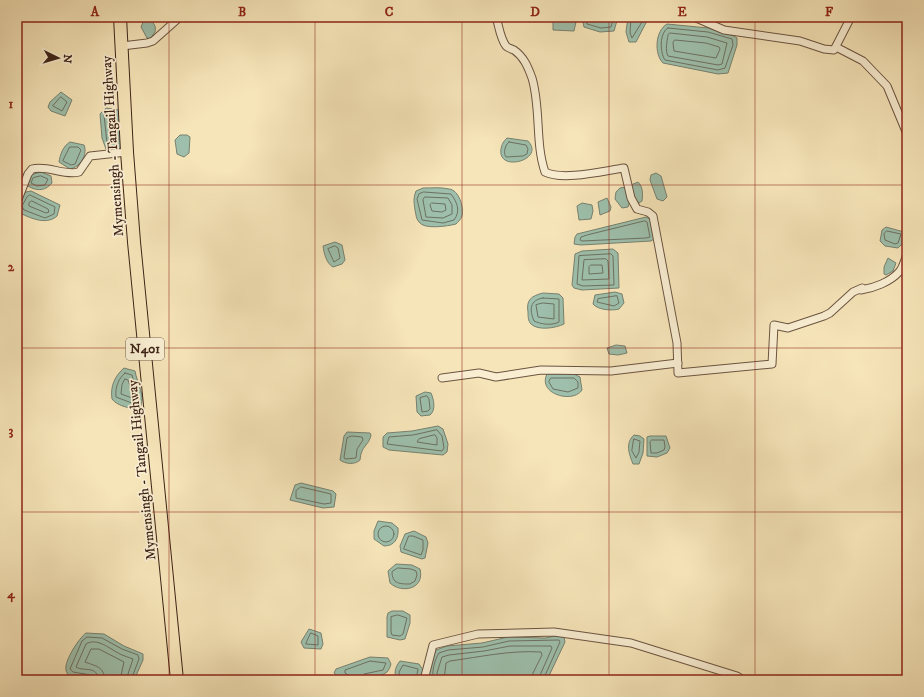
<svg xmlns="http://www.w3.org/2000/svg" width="924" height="697" font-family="'IM FELL DW Pica',serif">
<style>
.water{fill:#9dbfab;stroke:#778170}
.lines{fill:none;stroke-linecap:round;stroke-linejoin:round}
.shore{stroke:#6d7162;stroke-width:1}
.street-casing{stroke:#6b5440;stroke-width:9}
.highway-casing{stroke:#3d2318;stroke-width:14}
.street{stroke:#f9eed2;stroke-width:7}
.highway{stroke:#f6e5b9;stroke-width:12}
.grid{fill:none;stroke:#8f2418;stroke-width:1;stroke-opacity:0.55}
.labels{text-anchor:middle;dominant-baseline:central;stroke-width:3.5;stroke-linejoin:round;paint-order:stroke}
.shield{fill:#f9eed2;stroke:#756050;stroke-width:1}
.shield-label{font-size:13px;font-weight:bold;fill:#3d2318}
.street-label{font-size:14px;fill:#3d2318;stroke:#f9eed2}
.neatline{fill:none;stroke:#8f2418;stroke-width:1.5}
.grid-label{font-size:13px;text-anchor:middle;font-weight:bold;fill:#8f2418}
</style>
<rect width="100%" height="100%" fill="#f6e5b9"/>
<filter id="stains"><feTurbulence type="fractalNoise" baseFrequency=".005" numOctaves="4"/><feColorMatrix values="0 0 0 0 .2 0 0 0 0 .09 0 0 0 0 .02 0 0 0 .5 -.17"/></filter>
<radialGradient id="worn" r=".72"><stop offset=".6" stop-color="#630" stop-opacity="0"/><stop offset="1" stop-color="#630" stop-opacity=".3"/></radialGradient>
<g class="water">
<polygon points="553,17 577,17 574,31 553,30"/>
<polygon points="582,17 618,17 614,31 600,32 584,27"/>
<polygon points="628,17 649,17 636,42 629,42 626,32"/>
<path d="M144,20C151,19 157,24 155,32L150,39L147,38L141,27Z"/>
<path d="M667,24L708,28L734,36L737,38V45L728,73L718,74L663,63C654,54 655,31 667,24Z"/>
<polygon points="61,92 72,100 65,116 51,111 48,107 50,102"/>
<polygon points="106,108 119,110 122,144 121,149 117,151 106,149 102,138 100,114"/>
<polygon points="180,135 187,135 190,137 189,153 184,157 177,154 175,140"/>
<path d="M507,138L528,141C546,160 497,173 501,149C502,144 503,142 507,138Z"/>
<path d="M70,142L84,145C88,155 80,167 70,169L59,162C60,155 63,146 70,142Z"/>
<path d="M41,172L51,176L52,183C44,192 36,191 26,185L30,175Z"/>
<polygon points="656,173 661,176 667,197 663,201 657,199 650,180 651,175"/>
<path d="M638,182C643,187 643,194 642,201L639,203L634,200L631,185Z"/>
<polygon points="626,187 630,200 628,207 622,208 615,199 616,192 620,188"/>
<path d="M423,188C431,188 441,187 449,189C459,190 464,207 462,216C461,219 458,222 456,224C448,226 424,230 419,222C416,219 416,214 415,210C414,202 413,199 416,191Z"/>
<path d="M31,191L60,205L57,216C47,225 32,219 20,213C17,204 20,199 26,192Z"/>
<polygon points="607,198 611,207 610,211 600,215 598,202"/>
<polygon points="582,203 592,205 593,211 591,219 579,220 577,206"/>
<polygon points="646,217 650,219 654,239 651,241 581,245 574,244 575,237 577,234"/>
<polygon points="886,227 904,232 904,242 898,248 885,246 880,241 882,230"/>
<path d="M335,242L342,245L345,260L342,264L333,267C326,263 324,253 323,246Z"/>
<polygon points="613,249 618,253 619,288 582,290 574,288 572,285 575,254 582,251"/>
<polygon points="888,258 896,263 893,271 886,275 884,274 884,267"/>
<path d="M615,292L622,294L624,303L619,309C612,311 598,310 593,304L595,295Z"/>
<path d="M543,293L559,294L563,298L564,324C556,328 538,331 531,324C528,321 528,316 528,312C526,300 531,296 543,293Z"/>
<polygon points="616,345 625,346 627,353 618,355 609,354 607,348"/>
<path d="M124,368L135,371C137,383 146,396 140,408C133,410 117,406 112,399C110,386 115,376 124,368Z"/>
<path d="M547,374H574L580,377L582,390C573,404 537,394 547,374Z"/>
<path d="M425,392L431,393C434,400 436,410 430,415L421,416L417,412L416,396Z"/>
<polygon points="438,426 443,429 448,444 447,452 443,455 389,450 383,447 383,437 387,433 412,431"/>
<path d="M347,432L370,433L371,435C369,446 361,445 360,460C355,465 345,464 340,460L344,436Z"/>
<path d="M634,435L640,436L644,439L643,453L639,464H633C629,454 625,443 634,435Z"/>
<polygon points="650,436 666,436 670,448 667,453 657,457 647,456 647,437"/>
<polygon points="301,483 333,491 336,494 334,507 323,508 290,500 295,485"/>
<path d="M378,521L392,523L398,528C399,539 394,546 384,546L374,539V531Z"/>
<polygon points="414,531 426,537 428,543 425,558 422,559 401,552 400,546 405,534"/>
<path d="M396,564L412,565L420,569C425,589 402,594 390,583L388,571Z"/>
<polygon points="392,611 403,611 410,615 410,623 405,639 400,640 387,637 387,617 388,613"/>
<polygon points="309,629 321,633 323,644 321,649 304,648 301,642"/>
<path d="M86,633L104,634L124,646L143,654V660L134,680H99L69,676C68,674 66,672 66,670C64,661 79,638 86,633Z"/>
<path d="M556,636L564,637L565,642L547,680H429C427,670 431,659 436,650L447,646L482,643L508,637L545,638Z"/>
<path d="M370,657L388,658L391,664C390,667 389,670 387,672C377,680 343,682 334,673L336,669Z"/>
<path d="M400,661L419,664L423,670L419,680L397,679C393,673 396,666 400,661Z"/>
</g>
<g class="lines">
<g class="shore">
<polyline points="586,17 587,24 601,28 611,27 614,17"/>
<polyline points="631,17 630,33 632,38 645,17"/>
<path d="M668,28L708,32L732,39L733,45L725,68L718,70L665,60C660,53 659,33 668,28Z"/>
<path d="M670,33L707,37L727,43L722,64L718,65L668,56C665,50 667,42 668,35Z"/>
<polygon points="675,40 706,43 719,47 720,49 716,58 674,51 673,43"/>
<polygon points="61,97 67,102 62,111 53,106"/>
<polygon points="107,112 116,114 118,140 116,147 110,146 107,143 104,115"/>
<path d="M509,142L526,145L528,149L527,154L523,156L506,157C503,153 505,145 509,142Z"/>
<polygon points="70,147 78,147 81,150 75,164 71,165 63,161"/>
<polygon points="41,176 48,179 45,185 37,186 31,183 33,178"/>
<path d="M424,192L451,194C457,202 461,211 454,220L443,223L422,220L417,199L419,194Z"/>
<polygon points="30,195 55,207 54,214 45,218 24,210 22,206 27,197"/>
<polygon points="425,197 448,198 452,205 452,214 443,218 426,217 423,200"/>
<polygon points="32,201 48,209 49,212 46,213 29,206 29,203"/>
<polygon points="432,203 445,204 446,210 442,212 432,211 430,205"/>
<polygon points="645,221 647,222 650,237 646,238 582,241 580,240 581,237 587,235"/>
<polygon points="887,231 901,234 898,243 895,244 885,240 884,234"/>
<polygon points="335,246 338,248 340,258 334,262 328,249"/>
<polygon points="611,254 613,256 614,285 583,286 577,284 579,256"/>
<polygon points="606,259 608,261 609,279 582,280 584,260"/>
<polygon points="591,265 602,265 603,273 589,274 589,267"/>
<polygon points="617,296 619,303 614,306 597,302 598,299"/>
<path d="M543,298L559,299V322C552,326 540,324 534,321C529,309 530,300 543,298Z"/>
<polygon points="543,303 554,304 554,319 538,317 536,305"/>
<path d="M125,373L132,375L139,402L137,405L116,397C115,388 118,379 125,373Z"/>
<polygon points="551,378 574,378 578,382 578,388 568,392 553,389 549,382"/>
<polygon points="125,379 128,380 133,394 132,398 121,394 122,385"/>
<polygon points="427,396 429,399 430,409 428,411 422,412 420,398"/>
<polygon points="437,430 442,436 444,448 442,451 387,444 389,437 413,435"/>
<polygon points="435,435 437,438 437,445 417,442 419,439"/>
<polygon points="352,436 362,437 363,440 357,449 356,458 345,459 344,457 347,438"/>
<polygon points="634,439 640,441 639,452 636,458 632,451"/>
<polygon points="652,440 664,440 665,447 664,450 657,453 651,453 650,442"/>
<polygon points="301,487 331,494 331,503 324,504 296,498 296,491"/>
<circle cx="386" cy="534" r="8"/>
<polygon points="409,536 413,536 423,540 423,550 421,555 404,549"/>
<path d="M398,568L411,569L416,571L417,575L415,581L410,584C400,584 392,584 392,572Z"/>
<polygon points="398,615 407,618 403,634 400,636 392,635 391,632 391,617"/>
<polygon points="311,633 318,636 318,645 306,644"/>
<polyline points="93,680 91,675 73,672 70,669 82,641 87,637 102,638 122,649 138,655 139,659 131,680"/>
<path d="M98,680C98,665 84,672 76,667L86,644C97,637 110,649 120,654C124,656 128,657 133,659L126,680"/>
<path d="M105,680C104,666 95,666 85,662L91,649H99L124,662L120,680"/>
<polyline points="351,680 350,676 345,673 345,670 370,661 386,663 383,670 364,674 361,680"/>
<polyline points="400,680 399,672 403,665 418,669 416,680"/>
<path d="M433,680C432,671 434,661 439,653L448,650L483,647L509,641L559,640L560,642L543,680"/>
<polyline points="438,680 437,673 441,660 442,657 449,655 484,651 510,646 551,646 552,648 538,680"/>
<path d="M444,680L446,663L450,661C480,657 510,650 541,652L542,655L533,673L532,680"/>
</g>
<defs>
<g id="street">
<path d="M496,17C499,26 500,38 506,46C508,48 511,49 514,50C524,57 528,67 532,78C541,108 535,143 545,172C563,181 603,171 624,168L631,198L637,209L648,212L653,216L677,343L678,373L772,364L774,325L788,328L824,316L830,313L853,292L862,288L861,290C874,288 890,282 899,272C903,268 905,259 907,254"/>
<polyline points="694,17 724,30 800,41 824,49 834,50 851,17"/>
<polyline points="122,46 147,43 153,41 180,17"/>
<polyline points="836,47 863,61 887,86 907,134"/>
<path d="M17,202L28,174L32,169C48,165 64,176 79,172L90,156L127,152"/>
<polyline points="442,378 479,373 496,377 541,370 611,371 678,363"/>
<polyline points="424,680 433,645 478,634 554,632 631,643 737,676 743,680"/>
</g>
<polyline id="highway" points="120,17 127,152 134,242 177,680"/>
</defs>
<use href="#street" class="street-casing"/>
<use href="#highway" class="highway-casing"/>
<use href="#street" class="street"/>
<use href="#highway" class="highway"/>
</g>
<path class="grid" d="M169,17V680M315,17V680M462,17V680M609,17V680M755,17V680M17,185H907M17,348H907M17,512H907"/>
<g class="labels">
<rect class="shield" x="126" y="338" width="38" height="22" rx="3"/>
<g class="shield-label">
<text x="145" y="349">N401</text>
</g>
<g class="street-label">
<text transform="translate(113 146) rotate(-94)">Mymensingh - Tangail Highway</text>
<text transform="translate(142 470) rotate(-96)">Mymensingh - Tangail Highway</text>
</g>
</g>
<rect width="924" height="697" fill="none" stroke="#f6e5b9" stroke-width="44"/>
<g transform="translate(58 58) rotate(95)" stroke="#f9eed2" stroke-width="3" paint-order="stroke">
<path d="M0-3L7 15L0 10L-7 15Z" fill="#3d2318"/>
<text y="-6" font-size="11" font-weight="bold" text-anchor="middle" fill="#3d2318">N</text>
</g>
<rect x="22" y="22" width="880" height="653" class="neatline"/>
<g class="grid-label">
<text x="95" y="16">A</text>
<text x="242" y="16">B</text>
<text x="389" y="16">C</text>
<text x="535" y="16">D</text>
<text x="682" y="16">E</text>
<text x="829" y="16">F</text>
<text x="11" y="108">1</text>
<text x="11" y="271">2</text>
<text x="11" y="435">3</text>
<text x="11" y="598">4</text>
</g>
<rect width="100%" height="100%" filter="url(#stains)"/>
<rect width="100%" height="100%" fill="url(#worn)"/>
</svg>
